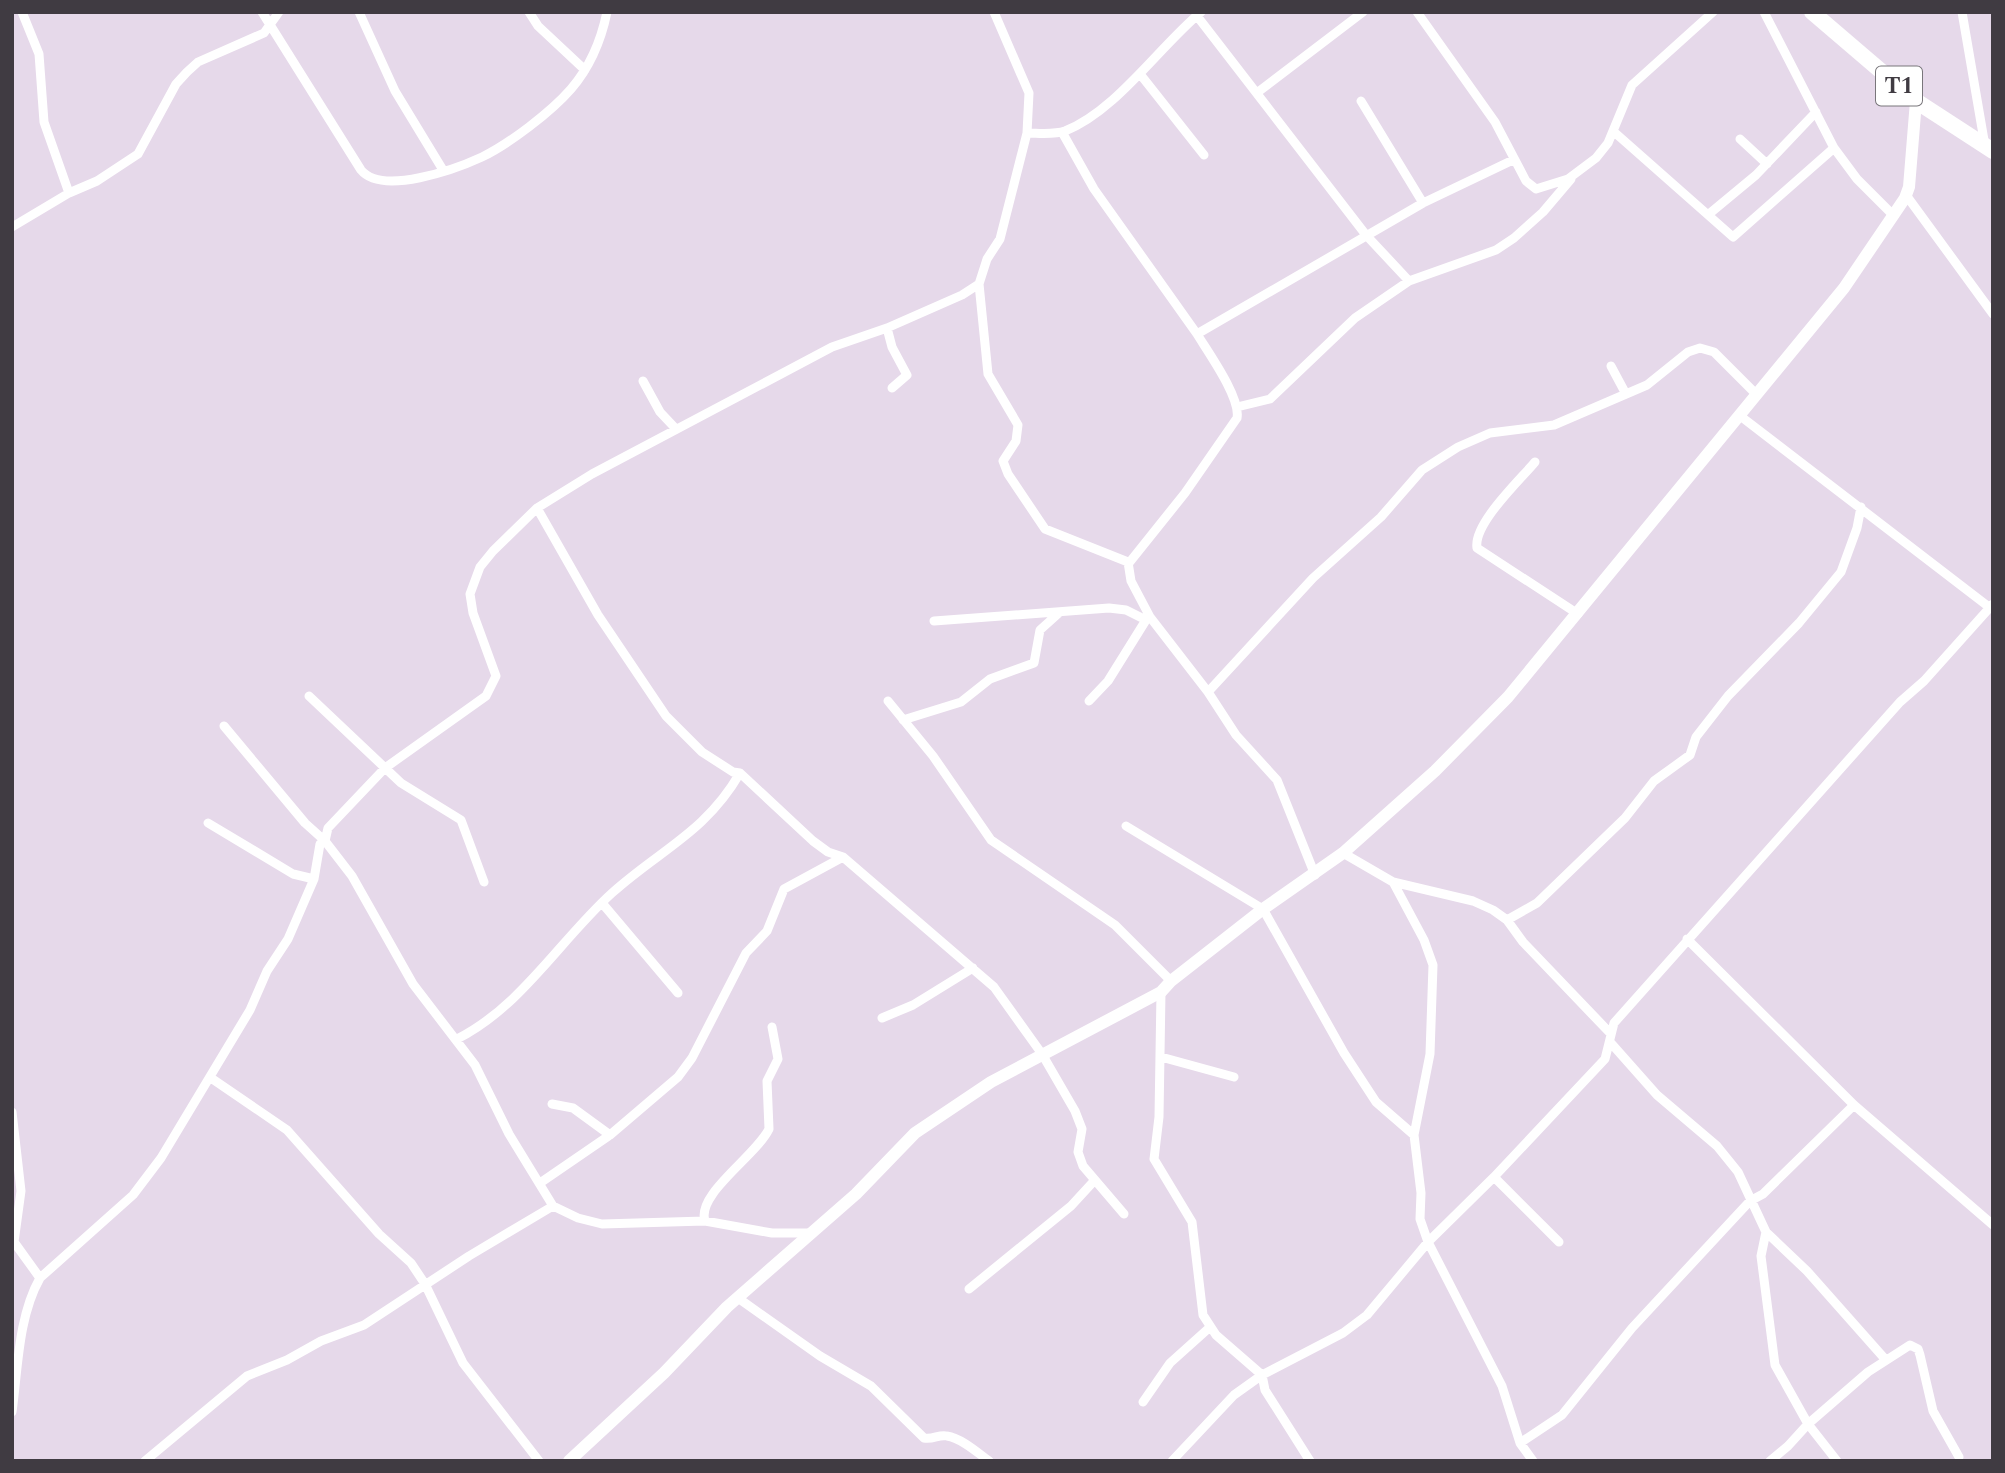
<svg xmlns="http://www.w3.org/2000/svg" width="2005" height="1473" viewBox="0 0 2005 1473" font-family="Spectral,serif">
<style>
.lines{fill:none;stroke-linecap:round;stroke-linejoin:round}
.street{stroke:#fff;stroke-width:9}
.secondary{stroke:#fff;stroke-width:12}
.highway{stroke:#fff;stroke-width:16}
.labels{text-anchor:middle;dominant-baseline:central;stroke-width:7;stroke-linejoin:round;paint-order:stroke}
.shield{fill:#fff;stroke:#79767b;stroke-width:2}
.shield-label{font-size:23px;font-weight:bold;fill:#403b42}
</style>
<rect width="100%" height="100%" fill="#e6d9ea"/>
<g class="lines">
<path class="street" d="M22,12L39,54L44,122L69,193
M262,12L361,170C382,196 456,169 482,157C509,144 551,112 571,89C590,67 601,41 607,12
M359,12L395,91L443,170
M529,12L538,26L585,70
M994,12L1029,93L1027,133C1038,133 1054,135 1065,131C1116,111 1159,47 1201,12
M1417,12L1495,122L1526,181L1536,189L1568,179L1596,158L1608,143L1632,85L1713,12
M1764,12L1834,148L1857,179L1894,216
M1962,12L1985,146
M1197,16L1366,235L1409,281
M1140,74L1204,155
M1258,92L1363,12
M1361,101L1423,203
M1613,131L1733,237L1834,148
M1062,132L1094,189L1197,334L1423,203L1513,160
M1740,139L1767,164
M1906,195L1993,314
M1709,214L1756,175L1816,112
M12,227L69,193L97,181L138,154L176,84L187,72L198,62L264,33L279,12
M979,284L988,374L1018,425L1016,441L1003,461L1008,474L1045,529L1128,562L1131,581L1150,617L1208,692L1236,735L1277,780L1315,875
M887,328L892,347L907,375L892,388
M1611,366L1626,394
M643,381L660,412L676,429
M1237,407L1270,399L1355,318L1409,281L1496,250L1514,238L1543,212L1571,179
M1739,415L1989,607
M1535,462C1520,480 1473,524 1477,548L1578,614
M537,508L598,615L666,716L702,752L733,772L740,773L813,841L828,852L843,857L994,987L1042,1054L1075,1111L1082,1129L1078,1152L1083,1166L1124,1214
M1129,563L1185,493L1237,418C1241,398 1208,352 1197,334
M934,621L1109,608L1126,610L1146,620L1150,617
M1208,692L1313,578L1381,517L1422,470L1458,447L1490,433L1554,425L1647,385L1688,352L1700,348L1714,352L1757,395
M309,696L401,783L461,820L484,882
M888,701L933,756L991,840L1115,925L1171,981
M1089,701L1108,681L1146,620
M903,720L961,702L990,679L1034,663L1040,630L1060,612
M224,726L305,823L325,841L352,876L413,984L475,1065L509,1134L553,1206L578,1218L602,1224L705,1221L772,1233H812
M208,823L293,874L314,879
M1126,826L1263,909L1344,1053L1376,1102L1414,1135
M1343,853L1393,882L1424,940L1433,965L1430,1054L1414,1135L1421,1193L1420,1219L1428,1242L1502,1386L1520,1443L1533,1461
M1393,882L1473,901L1493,910L1507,920L1523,942L1610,1033
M602,903L678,993
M1507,920L1537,903L1625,818L1654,781L1690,755L1696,737L1728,696L1799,623L1841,572L1857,528L1861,507
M1687,939L1854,1105L1993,1225
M1161,992L1159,1117L1154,1159L1192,1222L1203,1315L1216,1335L1262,1375L1265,1390L1310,1461
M882,1018L913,1005L973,968
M457,1039C521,1007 560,940 612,893C661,849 705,833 740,773
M1610,1042L1657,1095L1717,1146L1738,1172L1766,1232L1761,1256L1775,1365L1808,1424L1788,1446L1770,1461
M1161,1057L1234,1077
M211,1078L287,1130L379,1234L411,1263L425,1284L463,1363L539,1461
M552,1104L573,1108L610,1135
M12,1112L21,1191L14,1242L40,1278
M1494,1177L1559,1242
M540,1183L610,1135L678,1077L692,1058L746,953L767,931L784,889L843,857
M705,1221C696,1194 756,1156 769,1129L767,1081L778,1059L772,1027
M1766,1232L1807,1271L1885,1359
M969,1289L1071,1206L1094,1181
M738,1298L820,1356L871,1386L924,1438C933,1440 939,1434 947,1436C961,1438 978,1453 989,1461
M1143,1402L1170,1363L1209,1328
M12,1412C18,1369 18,1317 40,1278L133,1195L161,1158L250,1010L267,971L288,939L314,879L320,844L325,841L328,828L385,768L486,696L496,676L473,613L470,594L480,567L493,551L537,508L592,474L832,347L887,328L962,295L979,284L987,259L1000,239L1027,133
M1520,1443L1562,1415L1632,1328L1750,1201L1763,1194L1854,1105
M145,1461L247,1376L287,1360L321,1341L364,1325L469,1256L553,1206
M1172,1461L1234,1395L1262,1375L1343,1333L1367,1315L1428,1242L1494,1177L1605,1059L1614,1023L1900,702L1924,681L1993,604
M1837,1461L1808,1424L1868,1372L1910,1345L1918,1349L1920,1355L1933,1411L1959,1457"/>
<path class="secondary" d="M569,1461L664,1373L727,1307L856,1194L915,1133L991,1082L1161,992L1171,981L1263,909L1343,853L1435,771L1508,697L1844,288L1905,198L1909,187L1916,101"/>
<path class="highway" d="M1812,12L1916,101L1993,151"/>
</g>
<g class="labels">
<rect class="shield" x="1876" y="66.5" width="46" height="39" rx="5"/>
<g class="shield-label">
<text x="1899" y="86">T1</text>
</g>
</g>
<rect width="2005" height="1473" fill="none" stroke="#403b42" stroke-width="28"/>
</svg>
